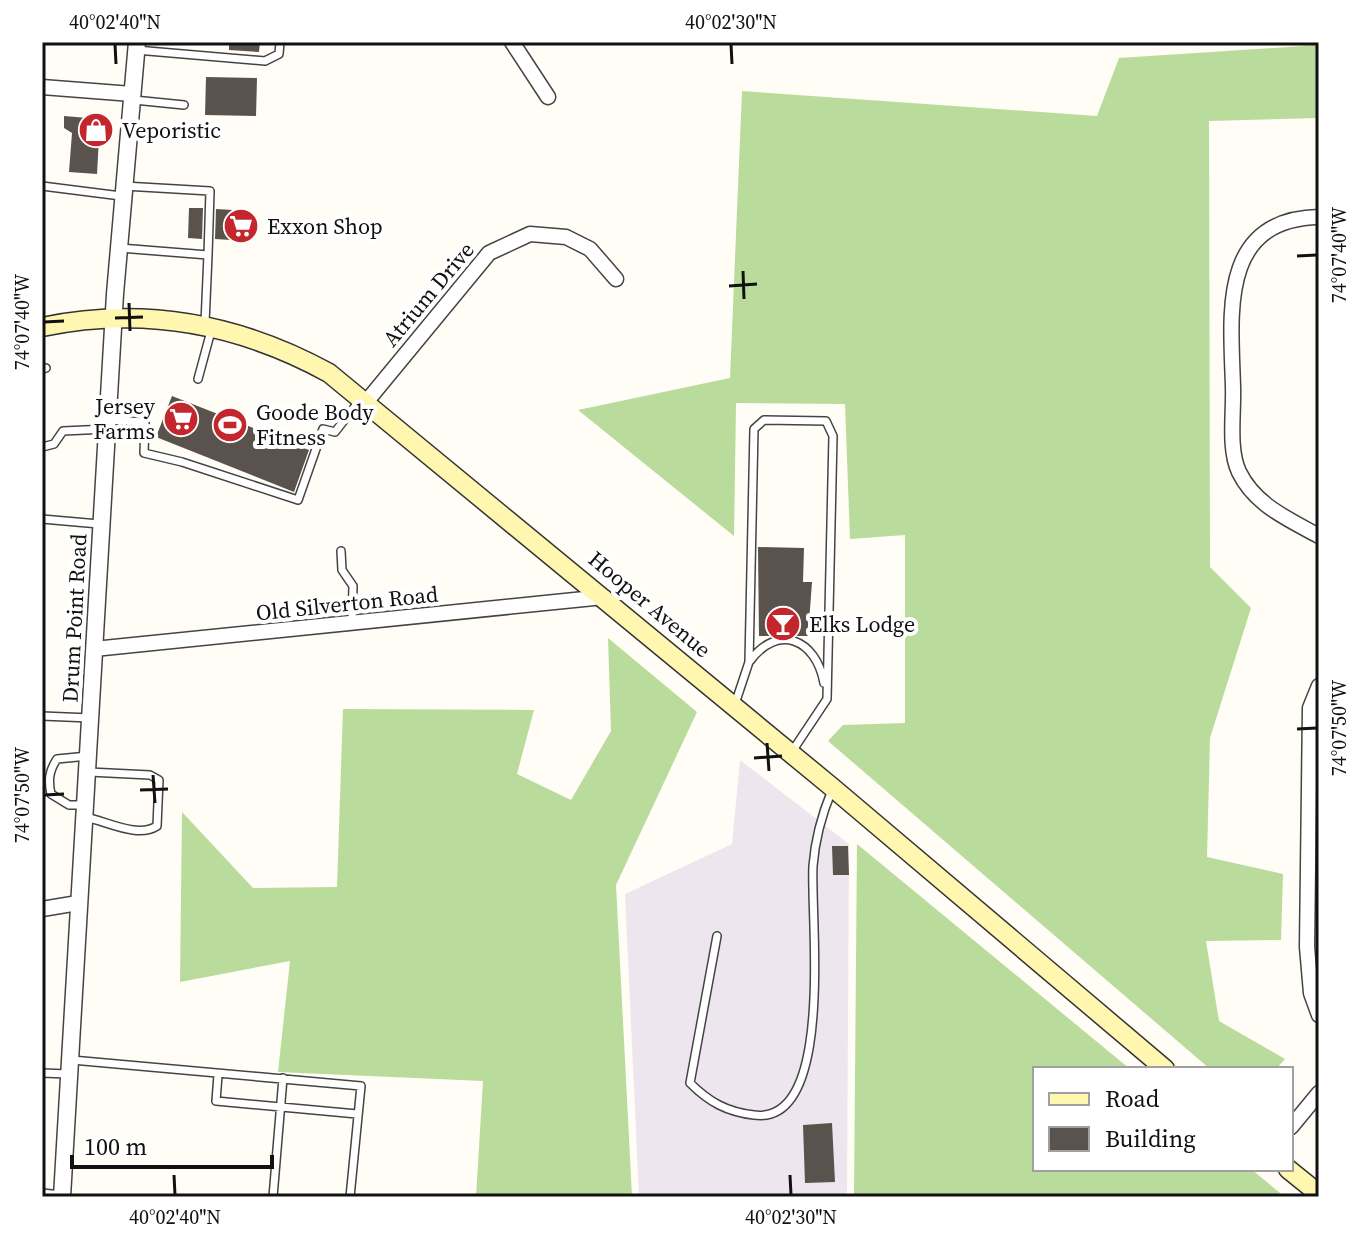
<svg xmlns="http://www.w3.org/2000/svg" width="1361" height="1239" viewBox="0 0 1361 1239" font-family="'Source Serif 4',serif">
<style>
.industrial{fill:#eee6ef}
.forest{fill:#b9dc9c}
.building{fill:#5a524d}
.lines{fill:none;stroke-linecap:round;stroke-linejoin:round}
.service-casing{stroke:#444;stroke-width:10}
.minor-casing{stroke:#444;stroke-width:17}
.tertiary-casing{stroke:#444;stroke-width:19}
.secondary-casing{stroke:#333;stroke-width:21}
.service{stroke:#fff;stroke-width:7}
.minor{stroke:#fff;stroke-width:14}
.tertiary{stroke:#fff;stroke-width:16}
.secondary{stroke:#fff6b0;stroke-width:18}
.ticks{fill:none;stroke:#111;stroke-width:3}
.labels{text-anchor:middle;dominant-baseline:central;stroke-width:8;stroke-linejoin:round;paint-order:stroke}
.poi-label{font-size:22px;fill:#111;stroke:#fff;text-anchor:start}
.street-label{font-size:22px;fill:#111;stroke:#fff}
.neatline{fill:none;stroke:#111;stroke-width:3}
.ticks-label{font-size:20px;text-anchor:middle;fill:#111}
</style>
<rect width="100%" height="100%" fill="#fffdf5"/>
<path class="industrial" d="M740,760L849,844L847,1197H639L625,894L732,844Z"/>
<path class="forest" d="M1319,45V118L1209,121L1210,567L1251,608L1210,738L1207,857L1283,874L1281,940L1206,941L1219,1021L1285,1059L1276,1069H1210L828,741L843,725L905,723V535L850,539L845,404L736,403L734,536L578,410L730,378L742,91L1097,116L1119,58Z
M608,638L697,712L616,885L632,1197H476L483,1081L278,1072L290,961L180,982L182,812L253,888L337,887L343,709L534,710L517,774L571,800L611,731Z
M857,844L1130,1069H1035V1169H1251L1285,1197H854Z"/>
<path class="building" d="M229,42H260L259,52L229,50Z
M206,77L257,78L256,116L205,115Z
M64,116L100,119L97,174L69,172L72,133L64,128Z
M189,208H203L202,239L188,238Z
M216,209L250,211L247,241L215,239Z
M172,396L309,450L294,492L156,437Z
M758,547L804,548L803,582H812L808,636H759Z
M832,846H848L849,875H833Z
M832,1123L835,1182L805,1183L803,1125Z"/>
<g class="lines">
<defs>
<path id="service" d="M136,50L265,61L279,54L280,42
M134,100L184,105
M42,186L121,196
M120,248L208,255L210,191L124,186
M205,323L208,255
M42,369L46,368
M198,379L211,331
M108,420L145,422L144,453L182,462L298,500L323,429L335,432L360,400
M42,447L54,444L63,431L107,429
M42,519L99,524
M341,551L342,570L353,586L352,623
M750,661C778,623 816,639 824,683
M735,704L749,662L754,429L764,420L826,421L833,436L827,699L791,753
M42,716L90,718
M84,805H69L51,794C48,780 49,771 57,759L88,756
M84,817C105,820 137,839 157,826L159,780L150,775L89,772
M717,936L690,1083C709,1102 727,1112 754,1115C836,1126 810,916 813,866C815,840 822,814 832,790
M72,1060L361,1086L350,1197
M42,1073L68,1074
M218,1075L216,1101L357,1114
M42,1193L62,1195
M273,1197L283,1078"/>
<path id="minor" d="M512,42L548,97
M42,87L132,94
M1319,217C1218,219 1231,315 1233,387C1234,412 1228,449 1239,472C1255,505 1288,519 1319,536
M367,401L489,253L530,234L566,237L590,249L616,279
M94,649L604,597
M1319,686L1310,708L1307,947L1311,993L1319,1015
M42,909L78,903
M1291,1127L1319,1093"/>
<path id="tertiary" d="M62,1197L115,294L137,42"/>
<path id="secondary" d="M42,327C144,306 238,323 329,373L833,788L1165,1069
M1288,1169L1319,1194"/>
</defs>
<use href="#service" class="service-casing"/>
<use href="#minor" class="minor-casing"/>
<use href="#tertiary" class="tertiary-casing"/>
<use href="#secondary" class="secondary-casing"/>
<use href="#service" class="service"/>
<use href="#minor" class="minor"/>
<use href="#tertiary" class="tertiary"/>
<use href="#secondary" class="secondary"/>
</g>
<path class="ticks" d="M115,44L116,64M731,44L732,64M1297,256L1317,255M743,271L744,299M729,286L757,284M129,303L130,331M115,318L143,317M44,322L64,321M1297,729L1317,728M767,743L769,771M754,758L782,756M153,775L155,803M140,790L168,789M44,795L64,794M174,1175L175,1195M790,1175L791,1195"/>
<defs>
<symbol id="shop-disc" viewBox="-11 -11 22 22"><circle r="9.5" fill="#c4262e" stroke="#fff"/><path d="M-5-2.5h2.3a2.7 3.5 0 0 1 5.4 0H5L5.5 6h-11ZM-1.5-2.5h3a1.5 2.3 0 0 0-3 0Z" fill="#fff"/></symbol>
<symbol id="supermarket-disc" viewBox="-11 -11 22 22"><circle r="9.5" fill="#c4262e" stroke="#fff"/><path d="M-6-5.5h2.5l.6 2H6L4.5 2H-2.5L-4.4-4H-6ZM-1.5 3.2a1.3 1.3 0 1 0 .1 0ZM3 3.2a1.3 1.3 0 1 0 .1 0Z" fill="#fff"/></symbol>
<symbol id="stadium-disc" viewBox="-11 -11 22 22"><circle r="9.5" fill="#c4262e" stroke="#fff"/><path d="M0-5a6.5 5 0 1 0 0 10a6.5 5 0 1 0 0-10ZM-3.5-1.8h7v3.6h-7Z" fill="#fff"/></symbol>
<symbol id="bar-disc" viewBox="-11 -11 22 22"><circle r="9.5" fill="#c4262e" stroke="#fff"/><path d="M-6-5H6L.8 .8V4.5H3.5V6h-7V4.5H-.8V.8Z" fill="#fff"/></symbol>
</defs>
<g fill-rule="evenodd">
<use href="#shop-disc" x="76" y="110" width="40" height="40"/>
<use href="#supermarket-disc" x="221" y="206" width="40" height="40"/>
<use href="#supermarket-disc" x="161" y="399" width="40" height="40"/>
<use href="#stadium-disc" x="210" y="405" width="40" height="40"/>
<use href="#bar-disc" x="763" y="604" width="40" height="40"/>
</g>
<g class="labels">
<g class="poi-label">
<text x="122" y="130">Veporistic</text>
<text x="267" y="226">Exxon Shop</text>
<text x="155" y="406" text-anchor="end">Jersey<tspan x="155" dy="25">Farms</tspan></text>
<text x="256" y="412">Goode Body<tspan x="256" dy="25">Fitness</tspan></text>
<text x="809" y="624">Elks Lodge</text>
</g>
<g class="street-label">
<text transform="translate(428 294) rotate(-50)">Atrium Drive</text>
<text transform="translate(347 603) rotate(-6)">Old Silverton Road</text>
<text transform="translate(650 604) rotate(40)">Hooper Avenue</text>
<text transform="translate(74 618) rotate(-87)">Drum Point Road</text>
</g>
</g>
<rect width="1361" height="1239" fill="none" stroke="#ffffff" stroke-width="88"/>
<rect x="1033" y="1067" width="260" height="104" fill="#ffffff" stroke="#a0a0a0" stroke-width="2"/>
<rect x="1049" y="1093" width="40" height="12" fill="#fff6b0" stroke="#a0a0a0" stroke-width="2"/>
<text x="1105" y="1107" font-size="24" fill="#111111">Road</text>
<rect x="1049" y="1127" width="40" height="24" fill="#5a524d" stroke="#a0a0a0" stroke-width="2"/>
<text x="1105" y="1147" font-size="24" fill="#111111">Building</text>
<path d="M72 1155v12h200v-12" fill="none" stroke="#111111" stroke-width="4"/>
<text x="84" y="1155" font-size="24" fill="#111111" stroke="#ffffff" stroke-width="6" paint-order="stroke">100 m</text>
<rect x="44" y="44" width="1273" height="1151" class="neatline"/>
<g class="ticks-label">
<text x="115" y="29">40°02'40"N</text>
<text x="731" y="29">40°02'30"N</text>
<text transform="translate(1339 255) rotate(-90)" y="7">74°07'40"W</text>
<text transform="translate(22 322) rotate(-90)" y="7">74°07'40"W</text>
<text transform="translate(1339 728) rotate(-90)" y="7">74°07'50"W</text>
<text transform="translate(22 795) rotate(-90)" y="7">74°07'50"W</text>
<text x="175" y="1224">40°02'40"N</text>
<text x="791" y="1224">40°02'30"N</text>
</g>
</svg>
